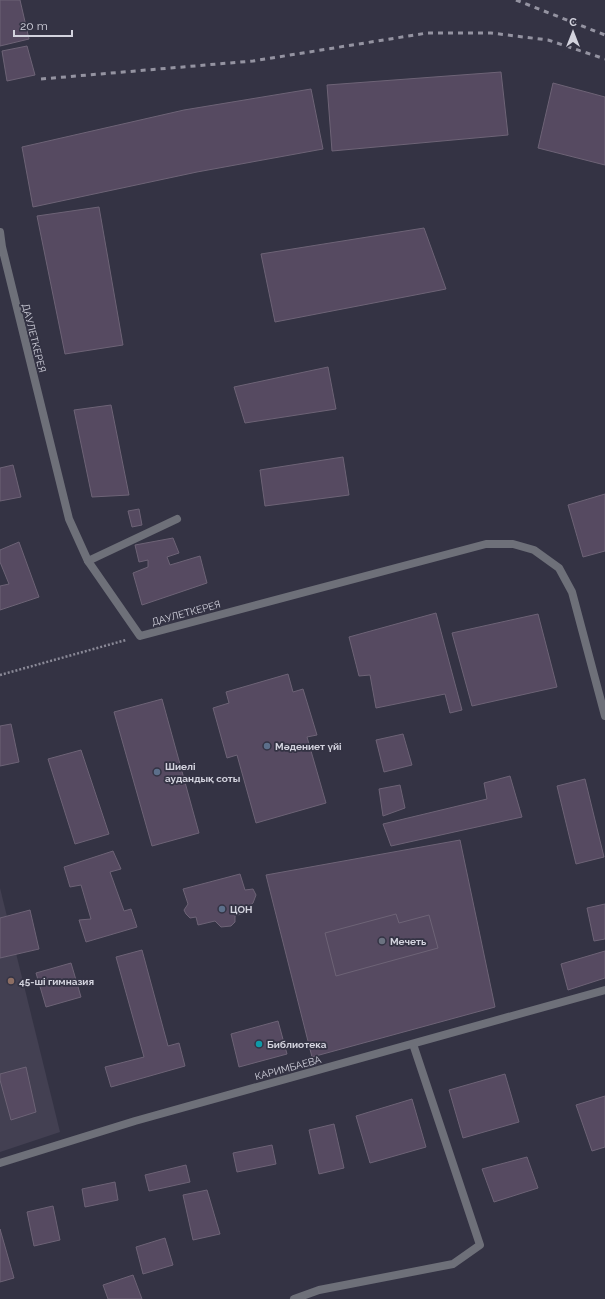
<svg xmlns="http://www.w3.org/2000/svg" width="605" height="1299" viewBox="0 0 605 1299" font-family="Raleway,sans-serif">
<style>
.education{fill:#434052}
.building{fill:#564a61;stroke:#6d6376}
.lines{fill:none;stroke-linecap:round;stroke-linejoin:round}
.path{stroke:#8a8997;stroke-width:2.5;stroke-dasharray:2 2;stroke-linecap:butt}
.lane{stroke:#6e7079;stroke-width:8}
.street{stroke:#6e7079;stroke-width:8}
.rail{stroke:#9493a1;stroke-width:3;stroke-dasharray:5 5;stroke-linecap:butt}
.service-dot{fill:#5c6f8a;stroke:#343344;stroke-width:1.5}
.worship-dot{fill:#6b7280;stroke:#343344;stroke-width:1.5}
.education-dot{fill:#8d6e63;stroke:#343344;stroke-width:1.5}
.culture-dot{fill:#0f9aa8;stroke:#343344;stroke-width:1.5}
.labels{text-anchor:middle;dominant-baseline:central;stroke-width:3.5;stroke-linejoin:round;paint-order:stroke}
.street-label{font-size:10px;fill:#d3d3de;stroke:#343344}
.poi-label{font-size:10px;font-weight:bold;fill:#d3d3de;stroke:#343344;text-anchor:start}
</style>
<rect width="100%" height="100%" fill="#343344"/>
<path class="education" d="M0,888L60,1132L0,1152Z"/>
<path class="building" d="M0,0H20L29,39L0,46Z
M27,46L35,75L7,81L2,51Z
M501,72L508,135L332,151L327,85Z
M553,83L605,97V165L538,148Z
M311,89L323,149L197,172L33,207L22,147L184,110Z
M99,207L123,345L65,354L37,216Z
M424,228L446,289L275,322L261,254Z
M328,367L336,409L245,423L234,387Z
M111,405L129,495L92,497L74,410Z
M343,457L349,495L265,506L260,470Z
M13,465L21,497L0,501V468Z
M605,494V551L583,557L568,505Z
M139,509L142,525L132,527L128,511Z
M173,538L179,553L167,557L170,565L200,556L207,583L142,605L133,573L148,567V560L139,562L135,545Z
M19,542L39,597L0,610V586L9,584L0,562V550Z
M436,613L462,710L450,713L445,694L376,708L370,675L359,676L349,637Z
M538,614L557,687L472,706L452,633Z
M288,674L293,692L303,689L317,735L307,737L326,803L256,823L237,755L227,758L213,708L229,703L226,692Z
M162,699L199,833L152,846L114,712Z
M11,724L19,762L0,766V726Z
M403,734L412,765L384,772L376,740Z
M81,750L109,834L75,844L48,759Z
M510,776L522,817L391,846L383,824L487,799L484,783Z
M585,779L604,857L576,864L557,786Z
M400,785L405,808L383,816L379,789Z
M460,840L495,1007L312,1057L266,875Z
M113,851L121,869L110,872L124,911L131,909L137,927L86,942L79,920L91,919L81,885L70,887L64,867Z
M240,874L245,890L253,889L256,895L253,903L249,906L250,911L235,916V922L231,926L221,927L215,921L198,925L196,917L190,918L186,914L184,910L188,904L183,889Z
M605,904V939L594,941L587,908Z
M30,910L39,949L0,958V918Z
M396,914L399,923L429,915L438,948L336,976L325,933Z
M142,950L168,1046L179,1043L185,1066L111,1087L105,1067L144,1057L116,957Z
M605,951V978L568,990L561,964Z
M71,963L81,997L46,1007L36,973Z
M278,1021L287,1054L239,1067L231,1034Z
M26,1067L36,1112L11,1120L0,1080V1074Z
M505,1074L519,1122L463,1138L449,1090Z
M605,1096V1147L592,1151L576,1105Z
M412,1099L426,1147L370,1163L356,1116Z
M334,1124L344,1168L319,1174L309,1130Z
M272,1145L276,1164L237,1172L233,1153Z
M527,1157L538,1188L494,1202L482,1169Z
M186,1165L190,1182L149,1191L145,1175Z
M115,1182L118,1200L85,1207L82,1189Z
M207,1190L220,1234L193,1240L183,1195Z
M53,1206L60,1240L34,1246L27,1212Z
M0,1229L14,1278L0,1282Z
M165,1238L173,1265L143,1274L136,1247Z
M133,1275L142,1299H108L103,1285Z"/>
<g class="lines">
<path class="path" d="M0,675L126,640"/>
<path class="lane" d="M88,561L177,519
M294,1299L319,1290L453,1264L480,1245L413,1044"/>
<path class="street" d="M0,232L2,247L69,519L88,561L140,636L486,544H513L534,550L559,568L572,592L605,716
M0,1163L135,1121L605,990"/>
<path class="rail" d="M516,0L605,35
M41,79L253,61L427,33H491L548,40L605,59"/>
</g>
<g class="service-dot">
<circle cx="267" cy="746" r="4"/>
<circle cx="157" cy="772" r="4"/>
<circle cx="222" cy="909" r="4"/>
</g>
<circle class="worship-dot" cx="382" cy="941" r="4"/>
<circle class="education-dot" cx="11" cy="981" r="4"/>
<circle class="culture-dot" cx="259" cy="1044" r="4"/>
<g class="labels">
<g class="street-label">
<text transform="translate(34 338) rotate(76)">ДАУЛЕТКЕРЕЯ</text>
<text transform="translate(186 613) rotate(-15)">ДАУЛЕТКЕРЕЯ</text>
<text transform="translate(288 1068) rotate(-15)">КАРИМБАЕВА</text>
</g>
<g class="poi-label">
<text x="275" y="746">Мәдениет үйі</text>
<text x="165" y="766">Шиелі<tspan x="165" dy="12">аудандық соты</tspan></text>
<text x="230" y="909">ЦОН</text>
<text x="390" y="941">Мечеть</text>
<text x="19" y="981">45-ші гимназия</text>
<text x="267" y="1044">Библиотека</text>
</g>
</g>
<g transform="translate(573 32)" stroke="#343344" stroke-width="3" paint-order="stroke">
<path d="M0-3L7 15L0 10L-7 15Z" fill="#d3d3de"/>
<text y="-6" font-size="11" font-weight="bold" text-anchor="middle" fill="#d3d3de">С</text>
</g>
<path d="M14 30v6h58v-6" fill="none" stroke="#d3d3de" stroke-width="2"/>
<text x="20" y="30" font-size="12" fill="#d3d3de" stroke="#343344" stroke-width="3" paint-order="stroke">20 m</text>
</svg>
